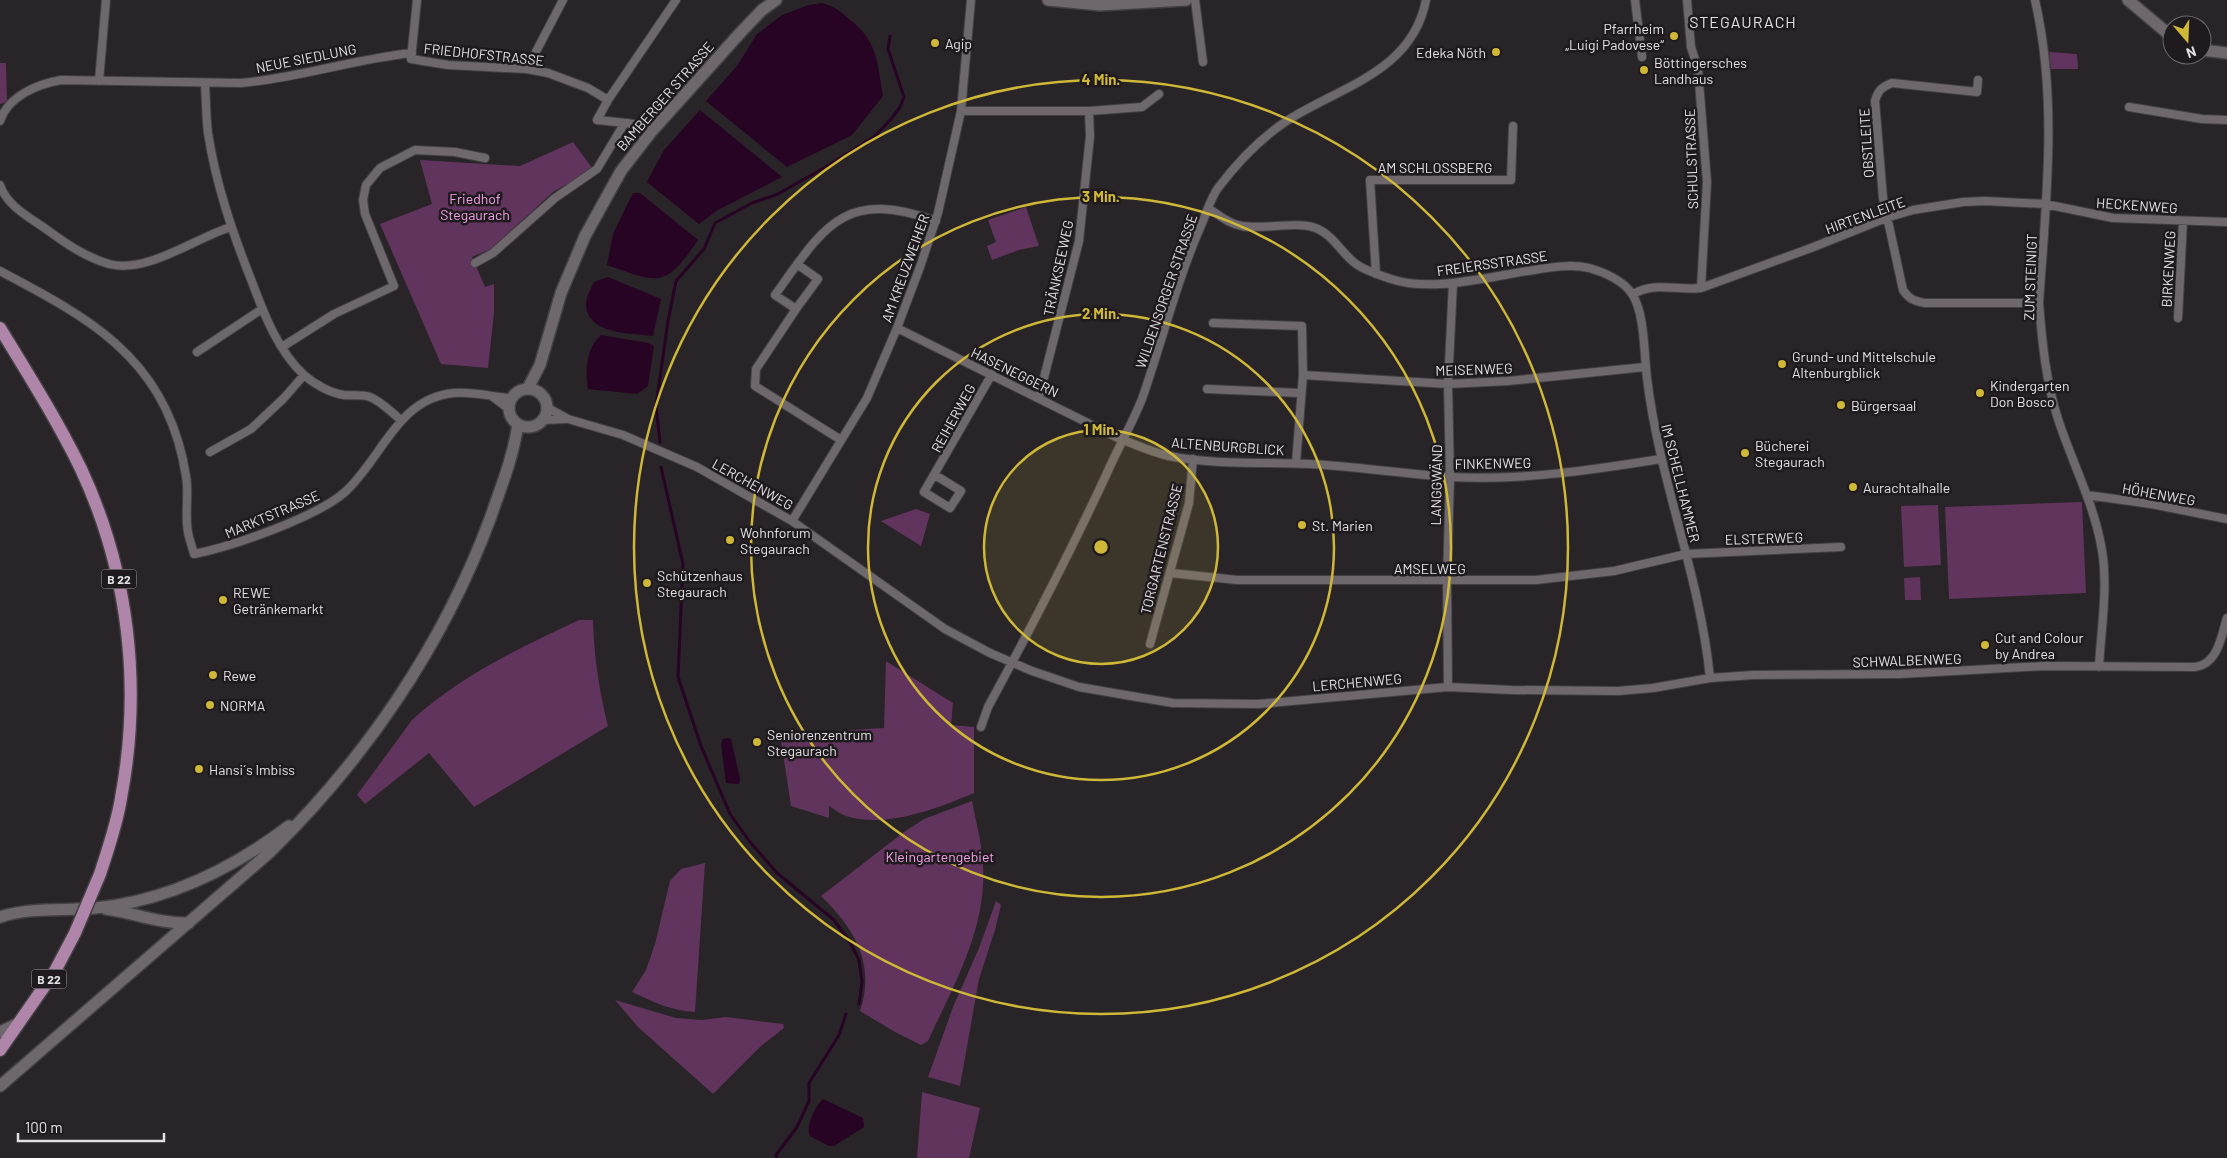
<svg xmlns="http://www.w3.org/2000/svg" width="2227" height="1158" viewBox="0 0 2227 1158" font-family="Barlow,sans-serif">
<style>
.green{fill:#60345c}
.water{fill:#270324}
.lines{fill:none;stroke-linecap:round;stroke-linejoin:round}
.stream{stroke:#270324;stroke-width:3}
.street-casing{stroke:#434043;stroke-width:10}
.secondary-casing{stroke:#434043;stroke-width:14}
.primary-casing{stroke:#434043;stroke-width:15}
.street{stroke:#6e686d;stroke-width:8}
.secondary{stroke:#6e686d;stroke-width:11}
.primary{stroke:#b085aa;stroke-width:12}
.primary-bridge-casing{stroke:#434043;stroke-width:15;stroke-linecap:butt}
.primary-bridge{stroke:#b085aa;stroke-width:12}
.ring{fill:none;stroke:#cfb837;stroke-width:2.5}
.poi-dot{fill:#cfb837;stroke:#1f1a1e;stroke-width:2}
.labels{text-anchor:middle;dominant-baseline:central;stroke-width:5;stroke-linejoin:round;paint-order:stroke}
.shield{fill:#1f1a1e;stroke:#a8a5a8;stroke-width:1}
.shield-label{font-size:12px;font-weight:bold;fill:#e3e0e3}
.poi-label{font-size:14px;fill:#e3e0e3;stroke:#1f1a1e;text-anchor:start}
.street-label{font-size:14px;fill:#e3e0e3;stroke:#1f1a1e}
.park-label{font-size:14px;fill:#f1a1e7;stroke:#1f1a1e}
.quarter-label{font-size:16px;letter-spacing:1px;fill:#e3e0e3;stroke:#1f1a1e}
.centre{fill:#cfb837;stroke:#1f1a1e;stroke-width:2.5}
.ring-label{font-size:15px;text-anchor:middle;font-weight:bold;fill:#cfb837;stroke:#1f1a1e;stroke-width:5;stroke-linejoin:round;paint-order:stroke}
</style>
<rect width="100%" height="100%" fill="#282427"/>
<path class="green" d="M2049,52L2077,54L2078,69H2051Z
M0,63H6L7,102L0,104Z
M573,142L593,169L553,192L491,249L472,257L485,287L494,284V313L488,368L441,364L380,224L432,204L420,160L520,166Z
M1026,207L1039,246L1019,250L992,260L987,246L996,242L988,220Z
M2082,502L2086,593L1949,599L1945,507Z
M1938,505L1941,565L1904,567L1901,506Z
M916,509L930,514L921,546L881,521Z
M1920,577L1921,600H1905L1904,578Z
M579,620H593C594,657 599,690 608,726L474,807L429,753L365,804L357,795L412,720C461,675 520,648 579,620Z
M886,661L953,703L951,725L974,727V793C939,808 885,829 846,816C840,814 834,809 829,806V818L791,806L780,734L884,728Z
M972,801C976,822 982,844 983,865C987,929 953,986 928,1041L921,1045L895,1032L860,1011C876,964 854,928 821,896L904,832L924,819Z
M705,863L695,1012C671,1011 654,1002 632,992L646,970L655,944L670,881L681,869Z
M996,901L1001,905L995,930L979,979L960,1086L928,1077L953,1007L979,948Z
M615,1000L676,1018L702,1020L726,1017L783,1024L784,1028L761,1046L713,1094L638,1027Z
M922,1092L980,1108L969,1158H917Z"/>
<path class="water" d="M822,3C834,6 840,11 849,19C878,41 877,62 883,96L852,135L787,167L706,101L737,66L757,34L782,15L809,5Z
M700,110L782,177L718,210L699,224L647,182L664,150Z
M633,193H640L698,240C665,289 659,283 607,265L613,234Z
M608,277L661,299L653,336C631,333 587,335 586,304C586,298 591,288 594,282Z
M601,335L648,343L654,346L648,386L637,394L588,389C585,371 586,348 601,335Z
M728,738L731,739L740,779L739,784L726,783L721,744L723,739Z
M823,1099L863,1118L864,1127L834,1146H829L810,1136C805,1126 816,1105 823,1099Z"/>
<g class="lines">
<path class="stream" d="M660,442L656,406L668,321L676,281L704,249L715,223L752,203L778,194L829,165L874,137L892,118L900,107L904,97L888,49L890,36
M661,467L683,564L678,677L701,746L730,814L750,842L777,873L834,920L850,942L859,960L862,982L859,1004
M777,1158L776,1155L797,1127L809,1101V1083L839,1035L846,1014"/>
<defs>
<path id="street" d="M417,0L411,59L448,65L527,69L548,73L588,88L608,100
M1195,0L1203,62
M1635,0L1642,57
M1687,0L1691,47L1698,69L1707,182L1701,288
M2035,0C2058,100 2046,202 2039,303C2042,342 2046,382 2058,419C2072,462 2093,502 2101,545C2109,584 2101,628 2099,667
M527,69L563,0
M1978,80L1977,92L1892,83C1882,87 1878,90 1875,101L1883,198L1903,290C1909,299 1914,301 1925,303H2039
M99,81L106,0
M205,83C206,100 206,117 208,133C216,185 233,234 252,282C264,314 278,351 304,375C314,384 330,393 344,395C353,396 362,394 370,397C381,401 392,413 401,420
M2129,107L2202,119L2227,120
M961,111H1089L1142,107L1159,94
M0,121C8,96 38,84 61,80L241,83C299,78 354,59 412,53
M652,131C640,122 613,122 597,120L608,100L676,0
M0,185C7,206 29,217 46,229C65,243 85,257 109,264C147,274 195,238 231,227
M1208,208C1219,215 1229,224 1242,226C1264,230 1301,220 1318,229C1334,236 1342,254 1356,264C1366,271 1379,275 1391,279C1432,293 1491,276 1534,270C1552,267 1572,264 1589,268C1604,272 1624,281 1632,294C1645,313 1644,355 1647,378C1659,480 1700,575 1710,678
M475,263L493,253L555,198L597,169L624,124
M0,271C87,317 160,355 183,460C184,468 187,477 187,486C188,501 185,517 188,532C189,539 192,546 194,554C231,547 317,517 345,492C382,459 397,398 454,393C473,391 492,397 511,398
M1376,274L1370,180H1511L1513,126
M1633,294C1656,281 1676,291 1701,288L1811,248L1886,218L1913,210L1963,202L1985,201L2045,204L2113,218L2227,222
M796,309L818,279L797,264
M2178,318L2183,221
M1213,323L1302,326L1303,375L1296,463
M897,328L1116,437C1134,444 1151,452 1169,456C1219,466 1274,461 1325,465C1366,468 1408,474 1449,477C1519,481 1592,470 1661,459
M282,347L334,314L394,286L365,214L363,200L366,185L380,168L415,150L455,152L485,158
M197,352L262,309
M1303,375L1448,384L1508,381L1645,367
M1207,389L1301,393
M493,397L509,409
M1039,397L1079,241L1090,136L1089,111
M548,408L568,419L623,435L697,467L792,521L945,629L990,653L1032,671L1079,687L1137,697L1173,703L1258,704L1448,687L1512,690L1618,691L1653,688L1710,678L1753,675L1900,674L2045,666L2195,667C2218,664 2221,637 2227,618
M543,420L566,419
M841,440L755,386L756,369L796,309L775,295C824,227 843,188 936,221
M210,452L251,429L284,398L304,375
M935,475L961,491L950,508L924,492L992,374
M2087,495L2151,504L2227,519
M792,521L867,398L897,328L920,267L938,213L961,111L971,0
M1171,573L1237,580H1536L1614,571L1686,554L1841,547
M1150,644L1189,503L1193,459
M1448,687L1447,581L1450,477L1448,384L1453,283
M981,727L988,707C1030,630 1070,553 1107,473C1118,448 1132,424 1142,399C1162,342 1176,283 1200,228C1206,215 1210,199 1218,188C1236,164 1260,139 1285,122C1338,87 1412,73 1426,0"/>
<path id="secondary" d="M1048,0L1100,5L1186,0
M2128,0L2172,37
M2202,50L2227,53
M528,388L540,365L561,293L585,236L621,171L652,131L741,32L762,10L776,0
M509 408a19 19 0 1 1 38 0a19 19 0 1 1-38 0Z
M106,909C134,913 161,924 189,923
M0,917C30,907 64,911 95,908C167,901 232,869 289,826
M0,1032L19,1023
M0,1086L270,852C366,758 443,645 490,519C501,487 513,458 518,424"/>
<path id="primary" d="M0,328C28,374 57,420 81,469C129,572 142,687 121,798C117,824 108,849 100,874
M0,1050L55,971L75,933"/>
</defs>
<use href="#street" class="street-casing"/>
<use href="#secondary" class="secondary-casing"/>
<use href="#primary" class="primary-casing"/>
<use href="#street" class="street"/>
<use href="#secondary" class="secondary"/>
<use href="#primary" class="primary"/>
<defs>
<path id="primary-bridge" d="M75,933L100,874"/>
</defs>
<use href="#primary-bridge" class="primary-bridge-casing"/>
<use href="#primary-bridge" class="primary-bridge"/>
</g>
<circle cx="1101" cy="547" r="117" fill="#cfb837" fill-opacity=".12"/>
<g class="ring">
<circle cx="1101" cy="547" r="117"/>
<circle cx="1101" cy="547" r="233"/>
<circle cx="1101" cy="547" r="350"/>
<circle cx="1101" cy="547" r="467"/>
</g>
<g class="poi-dot">
<circle cx="1674" cy="36" r="5"/>
<circle cx="935" cy="43" r="5"/>
<circle cx="1496" cy="52" r="5"/>
<circle cx="1644" cy="70" r="5"/>
<circle cx="1782" cy="364" r="5"/>
<circle cx="1980" cy="393" r="5"/>
<circle cx="1841" cy="405" r="5"/>
<circle cx="1745" cy="453" r="5"/>
<circle cx="1853" cy="487" r="5"/>
<circle cx="1302" cy="525" r="5"/>
<circle cx="730" cy="540" r="5"/>
<circle cx="647" cy="583" r="5"/>
<circle cx="223" cy="600" r="5"/>
<circle cx="1985" cy="645" r="5"/>
<circle cx="213" cy="675" r="5"/>
<circle cx="210" cy="705" r="5"/>
<circle cx="757" cy="742" r="5"/>
<circle cx="199" cy="769" r="5"/>
</g>
<g class="labels">
<g class="shield">
<rect x="101.5" y="569.5" width="35" height="19" rx="4"/>
<rect x="31.5" y="969.5" width="35" height="19" rx="4"/>
</g>
<g class="shield-label">
<text x="119" y="579">B 22</text>
<text x="49" y="979">B 22</text>
</g>
<g class="poi-label">
<text x="1664" y="28" text-anchor="end">Pfarrheim<tspan x="1664" dy="16">„Luigi Padovese“</tspan></text>
<text x="945" y="43">Agip</text>
<text x="1486" y="52" text-anchor="end">Edeka Nöth</text>
<text x="1654" y="62">Böttingersches<tspan x="1654" dy="16">Landhaus</tspan></text>
<text x="1792" y="356">Grund- und Mittelschule<tspan x="1792" dy="16">Altenburgblick</tspan></text>
<text x="1990" y="385">Kindergarten<tspan x="1990" dy="16">Don Bosco</tspan></text>
<text x="1851" y="405">Bürgersaal</text>
<text x="1755" y="445">Bücherei<tspan x="1755" dy="16">Stegaurach</tspan></text>
<text x="1863" y="487">Aurachtalhalle</text>
<text x="1312" y="525">St. Marien</text>
<text x="740" y="532">Wohnforum<tspan x="740" dy="16">Stegaurach</tspan></text>
<text x="657" y="575">Schützenhaus<tspan x="657" dy="16">Stegaurach</tspan></text>
<text x="233" y="592">REWE<tspan x="233" dy="16">Getränkemarkt</tspan></text>
<text x="1995" y="637">Cut and Colour<tspan x="1995" dy="16">by Andrea</tspan></text>
<text x="223" y="675">Rewe</text>
<text x="220" y="705">NORMA</text>
<text x="767" y="734">Seniorenzentrum<tspan x="767" dy="16">Stegaurach</tspan></text>
<text x="209" y="769">Hansi´s Imbiss</text>
</g>
<g class="street-label">
<text transform="translate(484 54) rotate(6)">FRIEDHOFSTRASSE</text>
<text transform="translate(306 58) rotate(-11)">NEUE SIEDLUNG</text>
<text transform="translate(665 96) rotate(-49)">BAMBERGER STRASSE</text>
<text transform="translate(1866 143) rotate(-94)">OBSTLEITE</text>
<text transform="translate(1691 159) rotate(-92)">SCHULSTRASSE</text>
<text x="1435" y="167">AM SCHLOSSBERG</text>
<text transform="translate(2137 205) rotate(4)">HECKENWEG</text>
<text transform="translate(1865 215) rotate(-20)">HIRTENLEITE</text>
<text transform="translate(1492 263) rotate(-8)">FREIERSSTRASSE</text>
<text transform="translate(905 268) rotate(-70)">AM KREUZWEIHER</text>
<text transform="translate(1058 268) rotate(-78)">TRÄNKSEEWEG</text>
<text transform="translate(2168 269) rotate(-87)">BIRKENWEG</text>
<text transform="translate(2030 277) rotate(-88)">ZUM STEINIGT</text>
<text transform="translate(1166 291) rotate(-71)">WILDENSORGER STRASSE</text>
<text transform="translate(1474 369) rotate(-2)">MEISENWEG</text>
<text transform="translate(1015 372) rotate(26)">HASENEGGERN</text>
<text transform="translate(953 418) rotate(-61)">REIHERWEG</text>
<text transform="translate(1228 446) rotate(4)">ALTENBURGBLICK</text>
<text transform="translate(1493 463) rotate(-1)">FINKENWEG</text>
<text transform="translate(1681 483) rotate(76)">IM SCHELLHAMMER</text>
<text transform="translate(753 484) rotate(29)">LERCHENWEG</text>
<text transform="translate(1436 485) rotate(-89)">LANGGWÄND</text>
<text transform="translate(2159 494) rotate(10)">HÖHENWEG</text>
<text transform="translate(272 514) rotate(-23)">MARKTSTRASSE</text>
<text transform="translate(1764 538) rotate(-2)">ELSTERWEG</text>
<text transform="translate(1161 549) rotate(-76)">TORGARTENSTRASSE</text>
<text x="1430" y="568">AMSELWEG</text>
<text transform="translate(1907 660) rotate(-2)">SCHWALBENWEG</text>
<text transform="translate(1357 682) rotate(-5)">LERCHENWEG</text>
</g>
<g class="park-label">
<text x="475" y="198">Friedhof<tspan x="475" dy="16">Stegaurach</tspan></text>
<text x="940" y="856">Kleingartengebiet</text>
</g>
<g class="quarter-label">
<text x="1743" y="21">STEGAURACH</text>
</g>
</g>
<circle cx="1101" cy="547" r="8" class="centre"/>
<g class="ring-label">
<text x="1101" y="85">4 Min.</text>
<text x="1101" y="202">3 Min.</text>
<text x="1101" y="319">2 Min.</text>
<text x="1101" y="435">1 Min.</text>
</g>
<g transform="translate(2187 40) rotate(161)"><circle r="24" fill="#1f1a1e" stroke="#6d696d"/>
<path d="M0-4L9 19L0 12L-9 19Z" fill="#cfb837"/>
<text y="-8" font-size="14" font-weight="bold" text-anchor="middle" fill="#e3e0e3">N</text>
</g>
<path d="M18 1133v8h146v-8" fill="none" stroke="#e3e0e3" stroke-width="2.5"/>
<text x="25" y="1133" font-size="15" fill="#e3e0e3" stroke="#1f1a1e" stroke-width="4" paint-order="stroke">100 m</text>
</svg>
